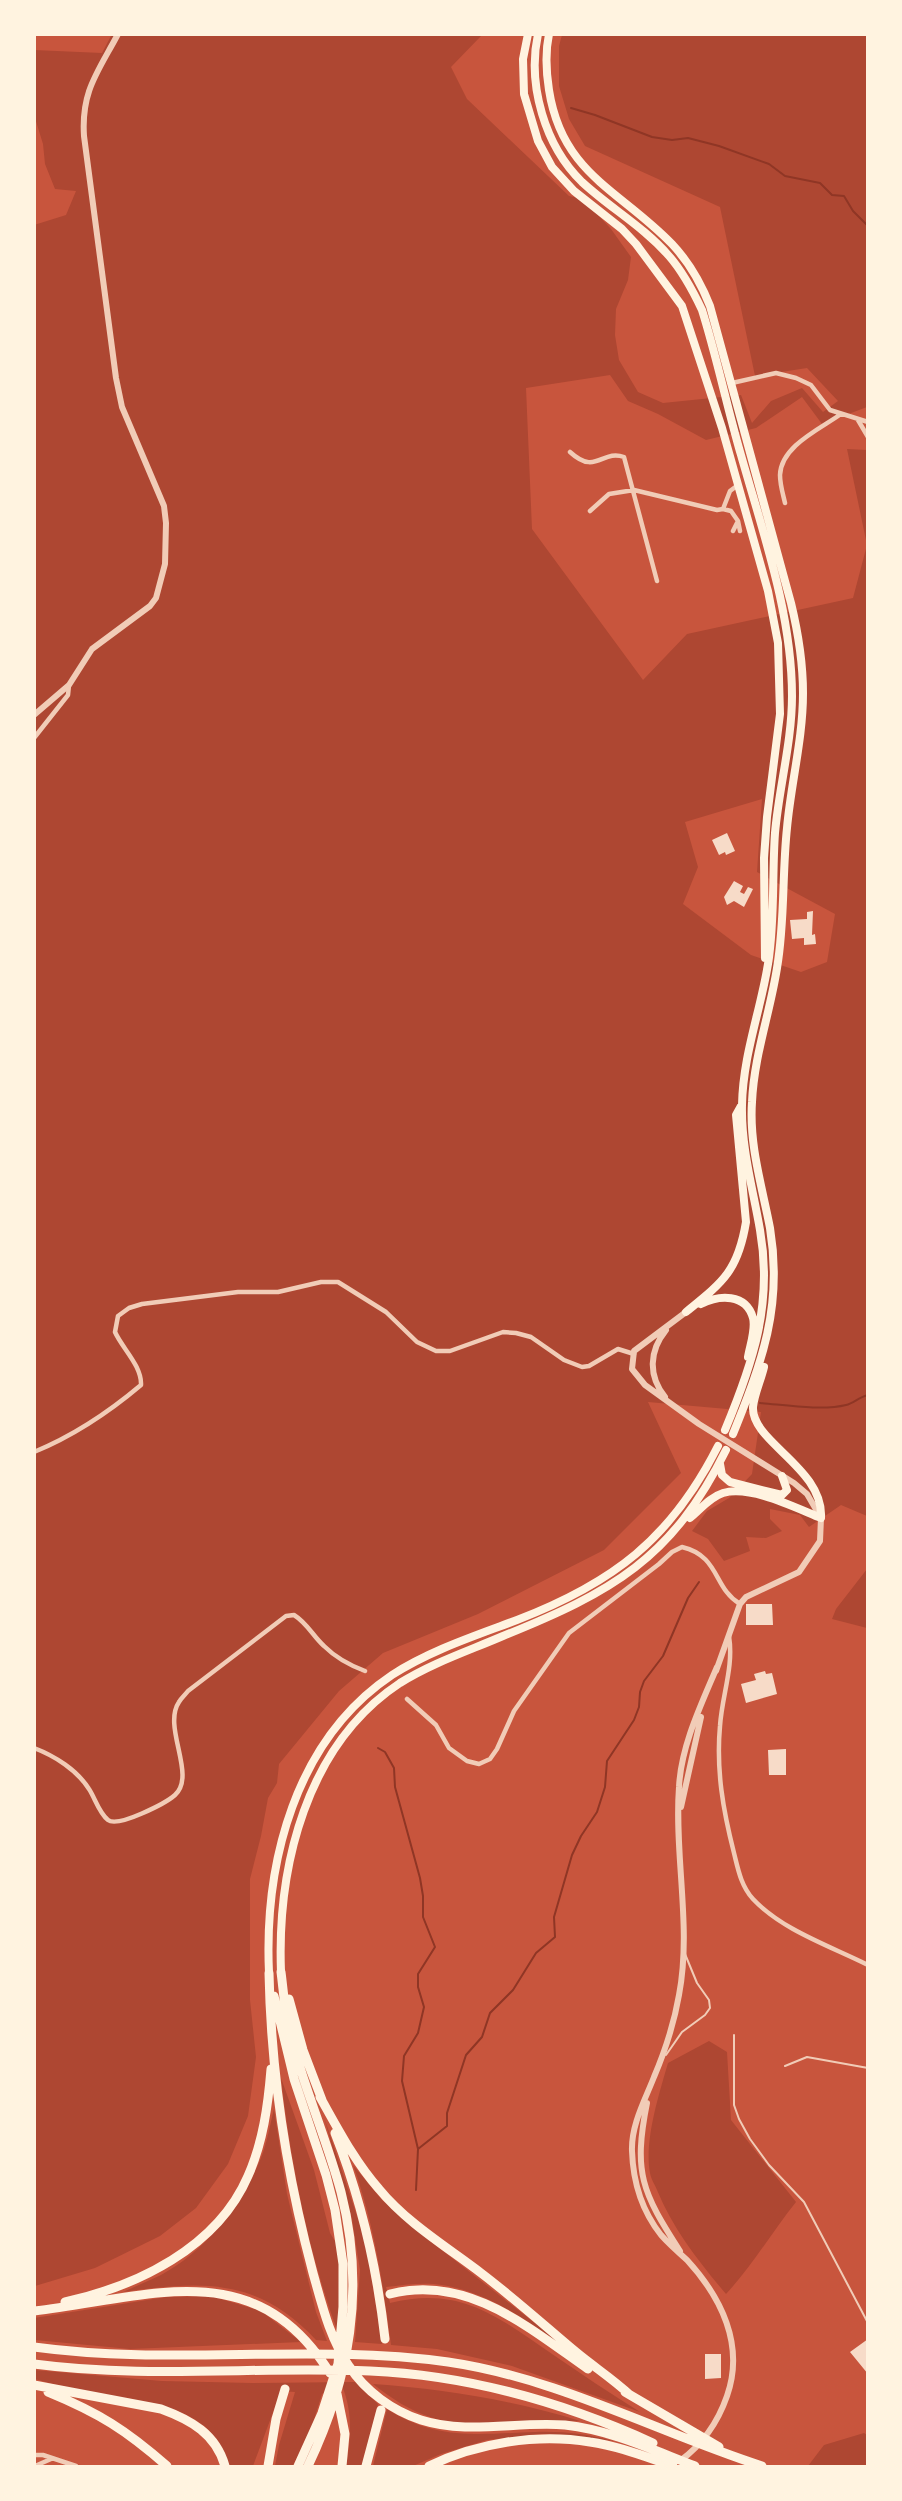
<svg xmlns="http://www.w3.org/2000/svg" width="902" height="2501" viewBox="0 0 902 2501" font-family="'IBM Plex Serif',serif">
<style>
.green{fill:#ae4732;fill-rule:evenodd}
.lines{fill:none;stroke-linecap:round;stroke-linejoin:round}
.stream{stroke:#8f3625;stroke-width:2}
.building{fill:#f7dbc8}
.service{stroke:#f1ccb7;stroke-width:2}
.minor{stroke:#f1ccb7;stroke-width:4.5}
.tertiary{stroke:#f1ccb7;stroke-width:6}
.primary{stroke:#fff3e0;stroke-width:8}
.motorway{stroke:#fff3e0;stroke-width:9}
</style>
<rect width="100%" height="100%" fill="#c8553d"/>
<path class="green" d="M112,34L482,35L451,67L467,99L569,196L583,199L611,229L631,257L628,280L616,309L615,335L619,360L638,392L663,403L741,395L752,423L771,401L802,388L823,412L838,401L807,368L755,376L720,207L585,146L569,119L559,86V46L562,35H868L867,407L822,424L802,397L756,428L706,440L658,414L628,401L610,375L526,388L532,529L643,680L687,634L853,598L867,545L847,449L867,450V1516L841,1505L809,1527L800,1515L770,1509V1519L782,1531L766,1538L746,1537L750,1551L724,1561L708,1539L692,1531L707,1511L729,1498L752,1474L761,1412L648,1402L681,1473L604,1550L478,1614L383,1653L339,1691L279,1764L277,1783L268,1798L261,1836L250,1879V2000L256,2057L248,2116L228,2164L196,2208L160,2236L95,2268L35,2286L34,225L66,215L76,191L55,189L45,164L43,144L35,118L34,50L102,53ZM762,799L757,872L835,914L827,962L801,972L751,955L683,904L698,867L685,822Z
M867,1569V1628L832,1619L836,1609Z
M709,2041L727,2052L731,2120L796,2202C772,2232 752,2266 726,2294C699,2262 673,2229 657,2190C655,2185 651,2179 650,2173C644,2141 659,2094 668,2063Z
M281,2078L314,2170L330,2233L338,2246L340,2259L338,2333C308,2251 291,2165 281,2078Z
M274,2109L287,2194L316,2312L327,2341L316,2340C258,2277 201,2281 123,2292C136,2286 149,2281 161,2275C206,2251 242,2204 261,2158C267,2143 270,2125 274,2109Z
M324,2117L366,2243L382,2344L355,2342L360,2270L352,2219Z
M353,2165L382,2200L419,2232L584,2362C542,2331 495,2293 442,2285C424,2282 404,2285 386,2287L390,2303C462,2285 499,2318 555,2356C583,2375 611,2394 640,2412L512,2366L437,2349L391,2345C383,2284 374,2223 353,2165Z
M211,2296L261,2311L301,2342L130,2349L35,2340L34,2318L166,2297Z
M34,2370L162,2381L253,2383L355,2382L378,2404L362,2466H346C351,2440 353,2411 342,2386L322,2394L312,2426L293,2466H275L279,2445L295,2392L281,2391L253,2466H229C215,2409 155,2404 107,2395C82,2391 58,2386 35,2379Z
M373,2384C444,2389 512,2400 580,2421C539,2421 469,2431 433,2418C410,2411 391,2398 373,2384Z
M387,2409C437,2441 479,2434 535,2432C562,2431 588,2434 613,2441L542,2434L487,2440L441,2454L413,2466H373Z
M864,2433L867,2435V2466H808L824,2445Z"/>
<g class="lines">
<path class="stream" d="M571,108L595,115L652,137L672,140L688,138L719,146L769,164L785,176L820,183L832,195L844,196L853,211L868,226
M760,1403C785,1405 822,1411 846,1405C854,1403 859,1397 868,1395
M378,1748L385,1752L394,1768L395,1787L420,1878L423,1896V1917L435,1947L418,1974V1987L424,2007L418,2033L404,2056L402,2081L418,2149L416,2190
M418,2149L447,2126V2113L466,2055L482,2037L490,2013L513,1990L536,1953L555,1937L554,1917L572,1855L581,1836L597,1812L605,1787L607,1761L634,1720L639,1707L640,1692L644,1681L663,1656L688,1598L699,1582"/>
</g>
<path class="building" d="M727,833L735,851L726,855L725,852L719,855L712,840Z
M734,881L743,886L740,892L744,894L748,887L753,889L744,907L734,901L727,905L724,897Z
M813,911L812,935L815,934L816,944L804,945V938L792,939L790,920L807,919V912Z
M746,1604H772L773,1625H746Z
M765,1671L766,1674L772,1673L777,1694L746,1703L741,1684L756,1680L754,1674Z
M786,1749V1775H769L768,1750Z
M868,2339V2374L850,2352Z
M705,2354H721V2378L705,2379Z"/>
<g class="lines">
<path class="service" d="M734,2035V2105L739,2119L750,2139L769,2165L804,2202L868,2323
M666,2055L682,2032L705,2015L710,2008L709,2000L697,1983L685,1954
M785,2066L807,2057L868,2068"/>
<path class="minor" d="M732,383L776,373L796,378L811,385L830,410L868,422
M858,420L868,437
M570,452C596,476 602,449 624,457L657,581
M785,503C783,494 780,485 780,475C781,446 820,429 841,414
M723,509L731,511L738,521L733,531
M590,511L609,494L634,490L717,510L723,509L730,491L738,485
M738,521L740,531
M34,738L68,695L69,685
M34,1452C73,1436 109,1412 141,1385C142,1366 122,1348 115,1332L118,1316L129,1308L142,1304L238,1292H278L321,1282H338L386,1312L417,1342L436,1351H450L503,1332L516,1333L531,1337L564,1360L582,1367L589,1366L618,1349L634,1354
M729,1636C734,1667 722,1695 720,1726C716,1770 723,1810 734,1853C738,1869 741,1886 753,1899C782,1930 830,1946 868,1965
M407,1699L436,1725L449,1748L467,1761L479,1764L490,1759L497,1749L514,1711L569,1633L659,1564L672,1552L682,1547C720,1556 713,1588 740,1604
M34,1748C55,1756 77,1770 89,1789C95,1798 99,1813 108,1820C118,1828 166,1803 175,1795C197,1775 162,1727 179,1702C181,1698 185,1695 188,1691L286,1616L294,1615C307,1623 313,1636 324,1646C336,1658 349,1665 365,1671
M34,2455H43L76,2466
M35,2466L51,2459"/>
<path class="tertiary" d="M34,715L69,685L92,649L150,606L156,598L165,564L166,523L164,506L122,407L116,378L84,136C81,91 98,72 118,34
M686,1312L634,1351L632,1369L645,1385L699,1424L794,1483L807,1494L821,1518L820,1541L799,1572L746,1597L740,1604L716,1671
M665,1397C648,1376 649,1351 666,1330
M681,1807L701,1717
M647,2103C633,2173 642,2192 680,2251
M680,2461C703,2444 718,2422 727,2396C745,2345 721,2297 687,2260C678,2252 669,2244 661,2235C642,2211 633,2181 632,2151C631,2125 645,2100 654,2077C665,2051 674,2024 679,1995C692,1927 674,1856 679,1787C681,1746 701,1705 717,1667"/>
<path class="primary" d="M528,34L523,59L524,94L538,141L552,167L574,191L622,229L636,244L682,306L722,428L768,591L778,643L780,714L767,817L764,858L765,958
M538,34C527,85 545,146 582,182C610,208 644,227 669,256C683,272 693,291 702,310C717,358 727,407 741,455C763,533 792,614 792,696C792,742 779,787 775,833C772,876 775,921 768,964C760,1013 743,1055 742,1105C741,1148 753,1189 760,1230C773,1304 753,1363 725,1430
M549,34C545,53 546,71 549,90C562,174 620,190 672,244C689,262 701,283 710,306L791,603C798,632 803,662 803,693C803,739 791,783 787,828C782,875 785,922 777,968C770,1013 754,1056 752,1102C749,1145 762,1186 770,1228C783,1307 762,1362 733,1434
M701,1304C719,1295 746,1293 753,1318C756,1329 750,1345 748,1357
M686,1312C723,1282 738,1271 746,1222L736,1115L741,1106
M720,1464L722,1475L730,1482L782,1495L787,1490L782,1476
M690,1518C700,1510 710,1497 723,1493C751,1485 796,1508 821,1518C824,1468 751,1442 753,1407C754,1395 761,1380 764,1367
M281,1972C277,1867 306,1745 400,1683C432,1663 468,1651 503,1636C612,1592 672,1559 726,1450
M269,1973C264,1863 295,1740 392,1675C431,1650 475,1636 517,1620C613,1583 671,1539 718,1446"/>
<path class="motorway" d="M281,1972C283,1987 284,2003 287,2018C299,2077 325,2133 341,2192C366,2289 350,2378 308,2466
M269,1973C271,2074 287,2176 313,2273C322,2305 330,2339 349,2366C365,2391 393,2411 421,2420C468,2435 517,2421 565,2425C611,2430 653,2450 695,2466
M274,1996L294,2079L326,2175L335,2210L343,2264V2307L338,2364L322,2413L298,2466
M289,1999L303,2050L322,2100
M320,2097C338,2129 355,2162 379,2189C407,2223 447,2247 481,2273C514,2298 545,2326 576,2352C594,2367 613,2379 630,2395
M335,2133C361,2199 377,2268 385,2339
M390,2294C467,2274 529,2328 588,2369
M65,2302C137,2286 217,2248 248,2176C263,2142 268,2106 271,2069
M34,2311C149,2298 254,2252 330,2373
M34,2347C172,2366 310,2343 448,2362C558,2378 657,2432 762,2466
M34,2364C146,2379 258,2366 370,2371C467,2375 565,2403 653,2443
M34,2385L161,2409C191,2420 216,2434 225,2466
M48,2392C99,2413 126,2430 167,2466
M625,2392L719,2447
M337,2394L345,2434L342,2466
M268,2466L276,2419L285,2389
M366,2466L381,2410
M429,2466C477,2443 537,2433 590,2442C618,2446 646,2457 673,2466"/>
</g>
<rect width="902" height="2501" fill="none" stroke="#fff3e0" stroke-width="72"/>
</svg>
